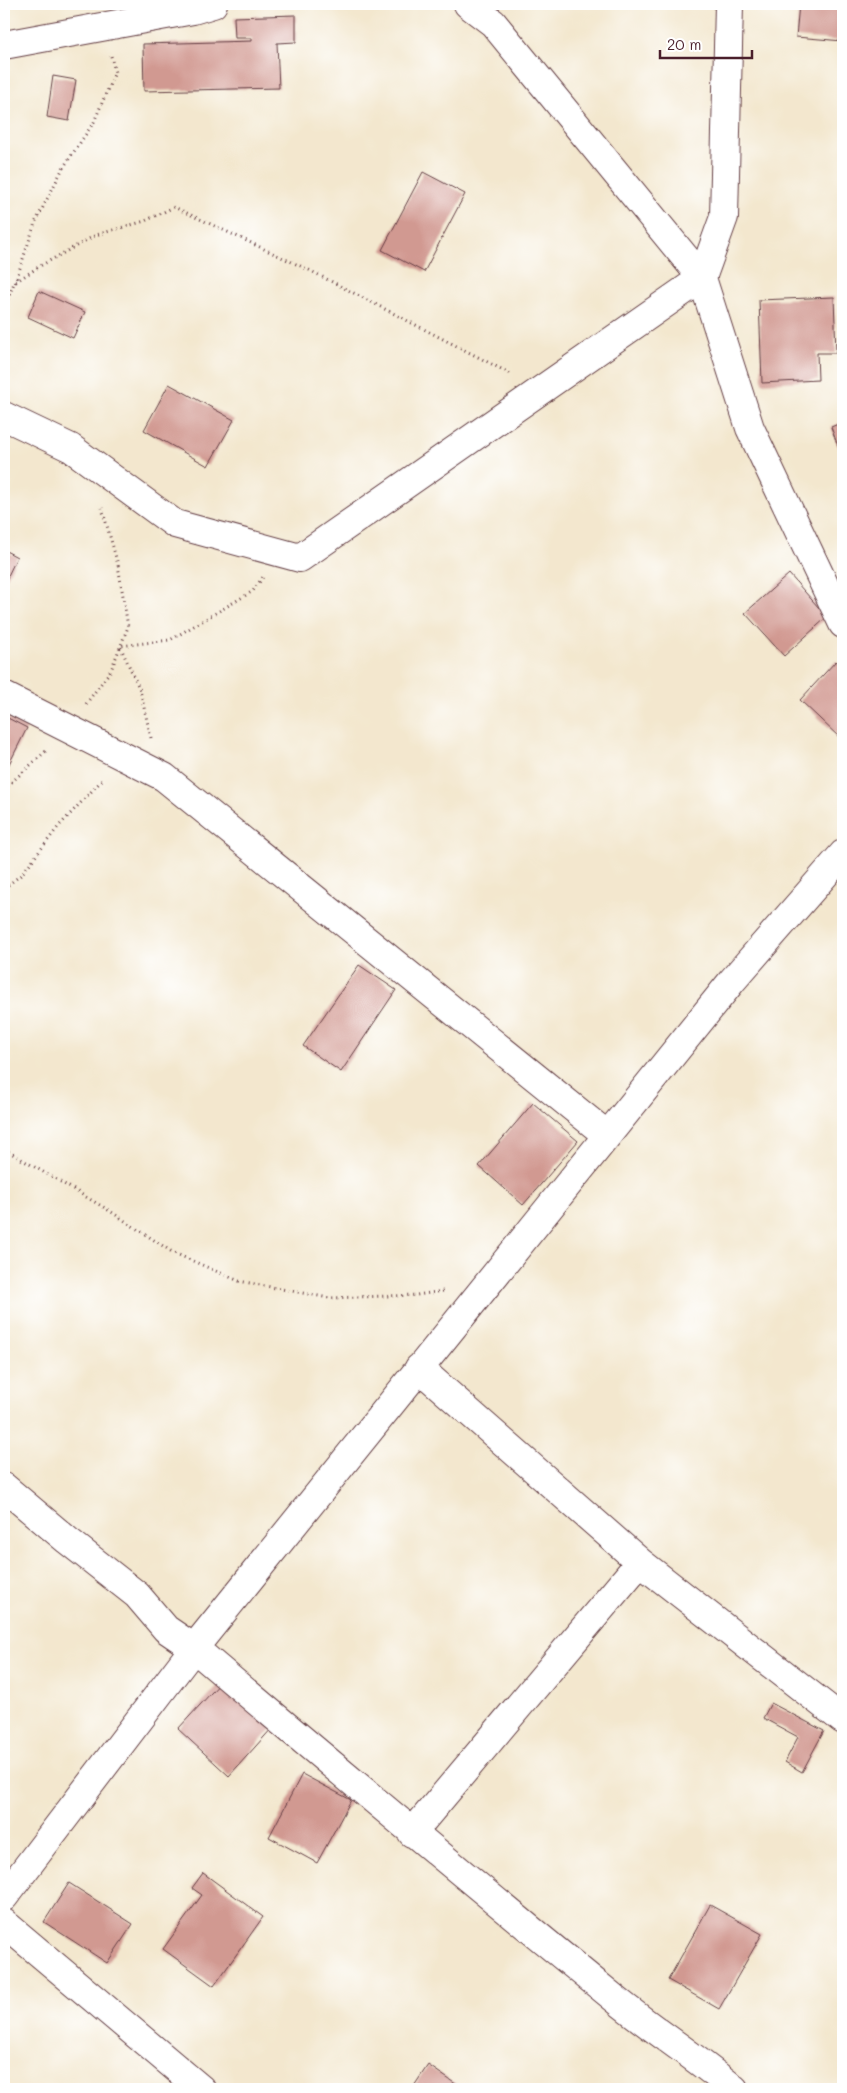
<svg xmlns="http://www.w3.org/2000/svg" width="847" height="2093" viewBox="0 0 847 2093" font-family="Mali,sans-serif">
<style>
.building{fill:#d19991}
.lines{fill:none;stroke-linecap:round;stroke-linejoin:round}
.street-casing{stroke:#633d43;stroke-width:30}
.path{stroke:#633d43;stroke-width:3;stroke-dasharray:1 4;stroke-linecap:butt}
.street{stroke:#fff;stroke-width:28}
</style>
<rect width="100%" height="100%" fill="#fff"/>
<filter id="ink" filterUnits="userSpaceOnUse"><feTurbulence type="fractalNoise" baseFrequency=".02" numOctaves="2"/><feDisplacementMap in="SourceGraphic" scale="10" xChannelSelector="R" yChannelSelector="G"/><feConvolveMatrix kernelMatrix="1 2 1 2 8 2 1 2 1" color-interpolation-filters="sRGB"/></filter>
<filter id="wash" filterUnits="userSpaceOnUse"><feTurbulence type="fractalNoise" baseFrequency=".0096" numOctaves="4" result="noise"/><feDisplacementMap in="SourceGraphic" scale="20" xChannelSelector="R" yChannelSelector="G"/><feGaussianBlur stdDeviation="1.12" result="paint"/><feColorMatrix in="noise" values="0 0 0 0 0 0 0 0 0 0 0 0 0 0 0 0 0 1.4 0 .05"/><feComposite in="paint" operator="in"/></filter>
<g filter="url(#wash)">
<rect width="100%" height="100%" fill="#f3e7ce"/>
<g id="blocks">
<path class="building" d="M799,4H843V41L796,37Z
M296,15V42L277,43L279,88L144,91L143,44L252,41V38H235L234,17Z
M53,76L76,80L69,121L47,117Z
M423,172L465,194L424,272L382,250Z
M39,291L85,312L73,338L28,317Z
M834,297L836,353H817L818,380L762,383L759,300Z
M169,384L234,420L208,466L144,430Z
M843,422V460L831,427Z
M4,550L17,557L4,584Z
M789,574L827,617L784,656L745,613Z
M836,661L843,668V735L840,738L800,700Z
M4,716L27,728L4,774Z
M359,965L396,990L341,1072L303,1046Z
M533,1103L578,1141L523,1205L479,1166Z
M222,1681L273,1727L229,1776L178,1729Z
M771,1703L824,1731L802,1772L785,1762L798,1737L763,1718Z
M302,1774L351,1800L317,1863L269,1837Z
M203,1873L263,1917L214,1986L163,1949L202,1895L192,1888Z
M69,1883L133,1924L107,1963L44,1922Z
M710,1905L762,1934L719,2009L668,1980Z
M428,2065L463,2089H412Z"/>
</g>
</g>
<g filter="url(#ink)">
<use href="#blocks" fill-opacity="0" stroke="#633d43" stroke-width="1"/>
<g class="lines">
<defs>
<path id="street" d="M468,4L493,23L702,278L750,428L843,624
M4,45L193,10L213,4
M4,416L71,448L175,524L300,558L702,278L724,217L729,4
M4,696L164,777L607,1135
M4,1487L67,1540L137,1595L166,1629L194,1648L4,1897
M640,1562L843,1720
M412,1833L640,1562L419,1368
M4,1923L201,2089
M734,2089C696,2057 653,2030 614,1998C473,1883 333,1766 194,1648L732,981L843,854"/>
</defs>
<use href="#street" class="street-casing"/>
<path class="path" d="M15,283L35,223L63,168L94,122L115,72L111,56
M4,309L14,283L40,266L96,235L145,221L174,207L309,270L511,374
M86,704L111,670L128,627L118,565L102,508
M151,738L140,690L120,646L170,640L253,591L263,577
M4,789L46,751
M4,888L21,875L59,826L102,780
M4,1149L110,1211L172,1252L239,1281L329,1298L417,1295L443,1291"/>
<use href="#street" class="street"/>
</g>
</g>
<rect width="847" height="2093" fill="none" stroke="#fff" stroke-width="20"/>
<path d="M660 50v8h92v-8" fill="none" stroke="#4a1f2b" stroke-width="2.5"/>
<text x="667" y="50" font-size="15" fill="#4a1f2b" stroke="#ffffff" stroke-width="4" paint-order="stroke">20 m</text>
</svg>
